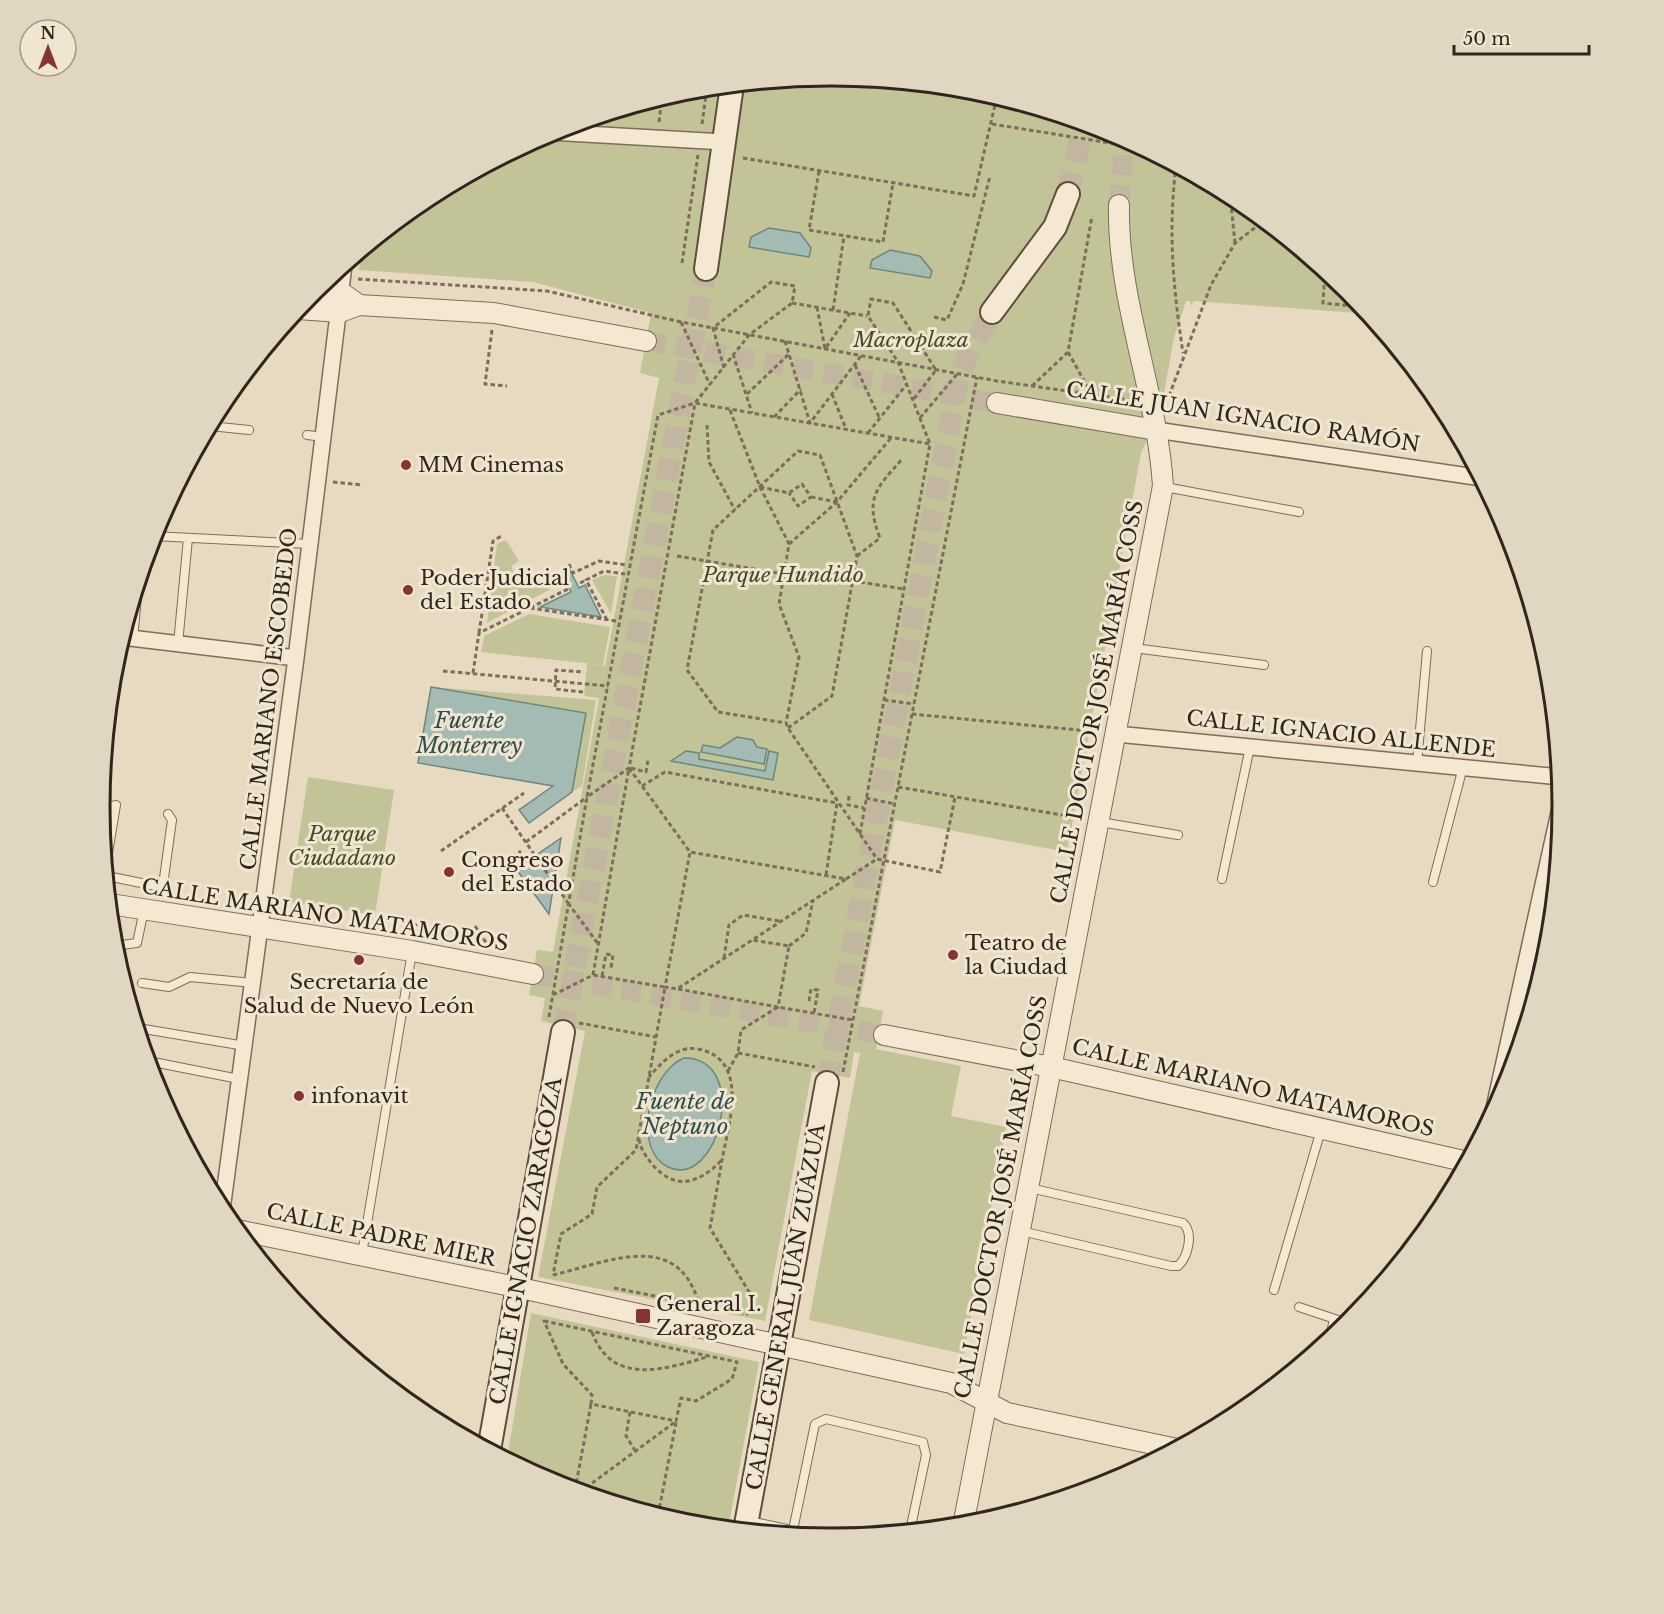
<svg xmlns="http://www.w3.org/2000/svg" width="1664" height="1614" viewBox="0 0 1664 1614" font-family="'Libre Baskerville',serif">
<style>
.green{fill:#c2c497}
.water{fill:#a3bbb2;stroke:#6c877f;stroke-width:1.5}
.lines{fill:none;stroke-linecap:round;stroke-linejoin:round}
.tertiary-tunnel{stroke:#c3b6a0;stroke-width:20;stroke-dasharray:20 10;stroke-linecap:butt}
.secondary-tunnel{stroke:#c3b6a0;stroke-width:22;stroke-dasharray:22 11;stroke-linecap:butt}
.service-casing{stroke:#7f6c5b;stroke-width:10}
.minor-casing{stroke:#7f6c5b;stroke-width:18}
.tertiary-casing{stroke:#7f6c5b;stroke-width:22}
.secondary-casing{stroke:#614d3e;stroke-width:26}
.path{stroke:#7f6c5b;stroke-width:3;stroke-dasharray:4.5 3;stroke-linecap:butt}
.service{stroke:#f4e8d3;stroke-width:8}
.minor{stroke:#f4e8d3;stroke-width:15}
.tertiary{stroke:#f4e8d3;stroke-width:20}
.secondary{stroke:#f4e8d3;stroke-width:22}
.path-bridge{stroke:#7f6c5b;stroke-width:3;stroke-dasharray:4.5 3;stroke-linecap:butt}
.poi-dot{fill:#873238;stroke:#f0e5d0;stroke-width:2}
.labels{text-anchor:middle;dominant-baseline:central;stroke-width:6;stroke-linejoin:round;paint-order:stroke}
.park-label{font-size:21px;font-style:italic;fill:#444b26;stroke:#f0e5d0}
.street-label{font-size:21px;fill:#31261d;stroke:#f0e5d0}
.poi-label{font-size:21px;fill:#31261d;stroke:#f0e5d0;text-anchor:start}
.water-label{font-size:22px;font-style:italic;fill:#2e4f4b;stroke:#f0e5d0}
.rim{fill:none;stroke:#31261d;stroke-width:3}
</style>
<rect width="100%" height="100%" fill="#e8dac1"/>
<path class="green" d="M832,75L975,89L1112,131L1239,199L1350,290L1370,314L1195,301L1190,305V301H1186L1174,338L1161,409L1141,453L1067,852L895,820L859,1006L883,1011L876,1049L961,1066L951,1116L1006,1127L964,1354L809,1320L860,1053L854,1052L850,1078L812,1071L765,1321L538,1277L585,1031L541,1021L545,998L529,995L537,950L553,952L599,698L584,696L587,663L605,666L659,378L640,373L651,313L533,282L359,270L361,251L426,198L552,131L690,89Z
M506,540L519,561L511,566L520,584L551,589L487,623L497,544Z
M604,575L617,576L611,614L592,580Z
M529,614L610,627L603,665L481,652L484,636Z
M431,687L596,700L582,786L572,792L585,713Z
M308,777L394,790L375,915L289,902Z
M531,1313L759,1362L728,1529L689,1525L552,1483L507,1459Z"/>
<path class="water" d="M769,228L800,233L811,248L809,257L749,247L751,237Z
M890,250L920,256L932,271L930,278L870,268L872,260Z
M568,566L579,588L585,585L601,617L540,607L571,592L561,570Z
M431,687L586,713L572,792L529,823L519,810L553,786L418,763Z
M737,737L753,740L757,747L767,749L764,764L701,752L703,745L720,748Z
M686,751L699,753V759L765,771L769,751L778,753L773,780L671,761Z
M561,838L549,914L516,869Z
M684,1058C752,1058 718,1191 668,1167C632,1150 648,1073 684,1058Z"/>
<g class="lines">
<path class="tertiary-tunnel" d="M1119,205L1125,137
M646,341L997,403
M533,974L884,1035"/>
<path class="secondary-tunnel" d="M1068,194L1084,122
M563,1032L706,269
M827,1083L958,380L968,355L992,312"/>
<defs>
<path id="service" d="M210,426L249,430
M307,435L324,437
M1165,487L1299,512
M153,536L310,544
M133,639L138,586
M178,644L188,538
M1134,648L1264,665
M1417,763L1427,651
M100,802L109,804
M1100,822L1178,835
M106,865L116,805
M107,876L156,886L161,884L164,878L172,820L168,814
M1222,879L1250,747
M1433,882L1463,767
M114,946L137,943L144,910
M142,983L169,987L190,977L253,983
M138,1028L245,1046
M148,1061L239,1079
M1021,1231L1171,1266H1178C1188,1257 1194,1233 1183,1223L1030,1188
M362,1254L412,952
M1274,1290L1321,1130
M1299,1307L1350,1324
M1329,1342L1334,1319
M750,1521L834,1539
M793,1530L815,1424L826,1419L923,1442L926,1455L910,1531"/>
<path id="minor" d="M550,132L724,142
M1156,430L1482,478
M122,637L296,658
M1116,734L1561,777
M1492,1117L1563,794
M222,1210L296,658L344,265"/>
<path id="tertiary" d="M313,291L342,293L359,305
M298,309L340,312L359,305L494,313L646,341
M997,403L1156,430
M110,904L412,951L533,974
M884,1035L1051,1067L1468,1162
M237,1230L516,1287L951,1383L1007,1413L1177,1449
M963,1526L1163,486C1157,391 1117,300 1119,205"/>
<path id="secondary" d="M706,269L732,85
M992,312L1055,227L1068,194
M489,1450L563,1032
M745,1530L827,1083"/>
</defs>
<use href="#service" class="service-casing"/>
<use href="#minor" class="minor-casing"/>
<use href="#tertiary" class="tertiary-casing"/>
<use href="#secondary" class="secondary-casing"/>
<path class="path" d="M659,122L662,97
M702,124L707,87
M992,124L1147,149
M743,158L974,196L997,96
M1176,165C1168,233 1173,286 1183,353
M819,171L809,230L883,242L893,183
M1230,194L1235,243
M361,261L362,251
M682,263L698,155
M1325,270L1323,303L1364,307
M358,279L547,291L681,322L997,381L1131,400
M792,303L867,316
M1349,306L1350,300L1359,301
M817,307L825,349L850,313
M833,310L844,236
M934,317L947,320L963,284L990,176
M681,322L710,385
M492,330L485,384L507,386
M785,341L810,423L861,356
M1068,352L1092,395
M733,354L752,413
M855,365L879,417
M724,368L713,328L771,282L795,286L792,303L749,335L695,403L629,768L587,797L658,415L695,403L930,444
M1032,386L1068,352L1092,216
M747,394L789,354
M832,394L846,429
M1169,396L1211,285L1235,243L1265,220
M730,410L760,487L789,544L779,604L799,657L786,723
M774,417L801,389
M920,418L958,373
M707,425L709,462L735,510
M868,433L907,384
M333,482L363,485
M760,487L789,493L802,484L811,497L798,506L789,493
M811,497L837,502
M789,544L837,502L891,438
M677,556L784,574
M857,556L880,538C864,497 877,488 903,458
M569,564L573,573L599,561L627,565
M853,581L904,589
M580,583L586,580
M530,608L616,621
M607,620L586,580L604,571L625,574
M479,633L493,541L503,535
M443,671L608,686
M473,673L479,633L570,588
M583,692L555,689L556,670L584,672
M884,700L914,704
M912,714L1099,732
M788,728L832,696L857,556L820,455L798,451L713,530L687,670L718,712L786,723L788,728L877,859L940,872L955,797
M629,768L690,852L846,879L677,989L665,987L690,852
M631,768L646,772L648,760
M642,786L665,772L837,803
M898,787L1079,818
M849,796L848,805L864,808
M866,798L895,804
M860,834L930,444L898,362L868,316L871,299L893,303L936,370L913,400
M441,851L524,793
M506,861L521,851
M826,875L837,803
M846,879L877,859
M568,903L599,945
M475,926L489,947
M407,931L423,920
M789,946L806,933L813,901
M724,958L729,925L743,915L779,921
M593,975L629,768
M602,976L606,954L613,955L611,968
M678,989L778,1007L789,946L752,940
M553,995L593,975L665,987L636,1150L597,1187L592,1214L561,1234L553,1275
M809,1001L811,989L818,990L814,1013
M549,1017L587,797
M579,1023L656,1037
M738,1053L815,1067
M728,1071L738,1053L741,1030L778,1007L853,1020
M843,1072L977,377
M639,1139C641,1150 645,1155 652,1164C675,1191 698,1184 721,1161
M553,1275C608,1262 679,1228 699,1305
M614,1288L747,1314L751,1295L710,1228C714,1206 718,1183 722,1160C728,1126 751,1059 698,1049C677,1045 661,1063 649,1077
M544,1321L737,1362L732,1379L696,1401L681,1398L676,1421L591,1404L592,1395L563,1364Z
M592,1332C612,1387 665,1369 707,1357
M630,1412L626,1436L636,1452
M575,1490L591,1404
M580,1492L675,1422
M658,1515L676,1423"/>
<use href="#service" class="service"/>
<use href="#minor" class="minor"/>
<use href="#tertiary" class="tertiary"/>
<use href="#secondary" class="secondary"/>
<path class="path-bridge" d="M502,808L568,903
M526,842L587,797"/>
</g>
<g class="poi-dot">
<circle cx="406" cy="465" r="6"/>
<circle cx="408" cy="590" r="6"/>
<circle cx="449" cy="872" r="6"/>
<circle cx="953" cy="955" r="6"/>
<circle cx="359" cy="960" r="6"/>
<circle cx="299" cy="1096" r="6"/>
<rect x="635" y="1308" width="16" height="16" rx="3"/>
</g>
<g class="labels">
<g class="park-label">
<text x="911" y="340">Macroplaza</text>
<text x="783" y="575">Parque Hundido</text>
<text x="342" y="834">Parque<tspan x="342" dy="24">Ciudadano</tspan></text>
</g>
<g class="street-label">
<text transform="translate(1243 417) rotate(9)">CALLE JUAN IGNACIO RAMÓN</text>
<text transform="translate(269 699) rotate(-83)">CALLE MARIANO ESCOBEDO</text>
<text transform="translate(1097 702) rotate(-79)">CALLE DOCTOR JOSÉ MARÍA COSS</text>
<text transform="translate(1341 734) rotate(6)">CALLE IGNACIO ALLENDE</text>
<text transform="translate(325 915) rotate(9)">CALLE MARIANO MATAMOROS</text>
<text transform="translate(1253 1088) rotate(13)">CALLE MARIANO MATAMOROS</text>
<text transform="translate(1001 1197) rotate(-79)">CALLE DOCTOR JOSÉ MARÍA COSS</text>
<text transform="translate(381 1235) rotate(12)">CALLE PADRE MIER</text>
<text transform="translate(526 1241) rotate(-80)">CALLE IGNACIO ZARAGOZA</text>
<text transform="translate(786 1307) rotate(-80)">CALLE GENERAL JUAN ZUAZUA</text>
</g>
<g class="poi-label">
<text x="418" y="465">MM Cinemas</text>
<text x="420" y="578">Poder Judicial<tspan x="420" dy="24">del Estado</tspan></text>
<text x="461" y="860">Congreso<tspan x="461" dy="24">del Estado</tspan></text>
<text x="965" y="943">Teatro de<tspan x="965" dy="24">la Ciudad</tspan></text>
<text x="359" y="982" text-anchor="middle">Secretaría de<tspan x="359" dy="24">Salud de Nuevo León</tspan></text>
<text x="311" y="1096">infonavit</text>
<text x="656" y="1304">General I.<tspan x="656" dy="24">Zaragoza</tspan></text>
</g>
<g class="water-label">
<text x="469" y="720">Fuente<tspan x="469" dy="25">Monterrey</tspan></text>
<text x="685" y="1101">Fuente de<tspan x="685" dy="25">Neptuno</tspan></text>
</g>
</g>
<path d="M0 0H1664V1614H0ZM110 807a721 721 0 1 1 1442 0a721 721 0 1 1-1442 0Z" fill="#e1d6c2" fill-rule="evenodd"/>
<path class="rim" d="M110 807a721 721 0 1 1 1442 0a721 721 0 1 1-1442 0Z"/>
<g transform="translate(48 48)"><circle r="28" fill="#f0e5d0" stroke="#a49988" stroke-width="1.5"/>
<path d="M0-4.5L10 22L0 15L-10 22Z" fill="#873238"/>
<text y="-9" font-size="16" font-weight="bold" text-anchor="middle" fill="#31261d">N</text>
</g>
<path d="M1454 45v9h135v-9" fill="none" stroke="#31261d" stroke-width="3"/>
<text x="1463" y="45" font-size="18" fill="#31261d" stroke="#f0e5d0" stroke-width="4.5" paint-order="stroke">50 m</text>
</svg>
